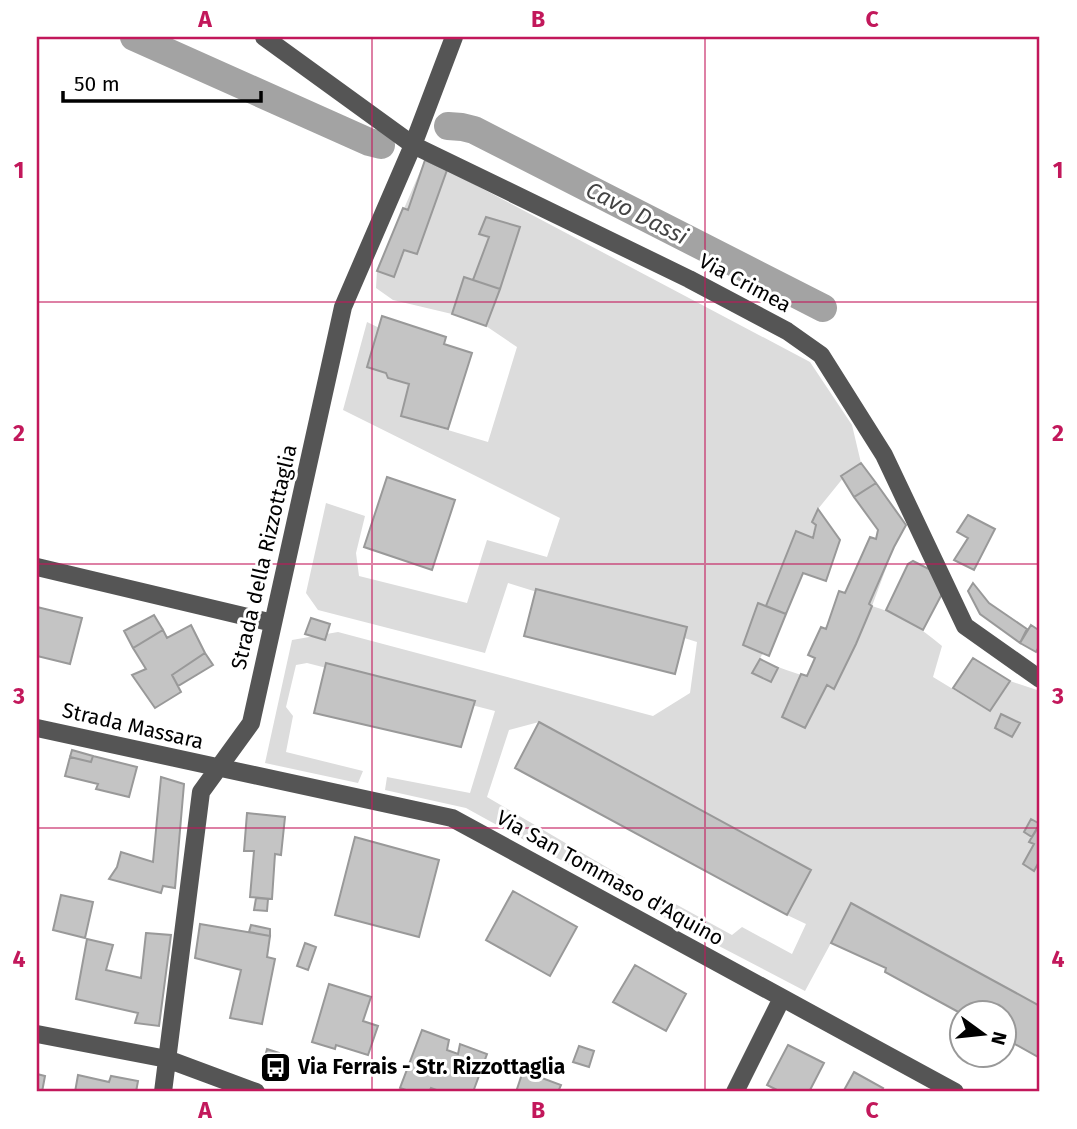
<svg xmlns="http://www.w3.org/2000/svg" width="1077" height="1129" viewBox="0 0 1077 1129" font-family="'Fira Sans',sans-serif">
<style>
.green{fill:#dcdcdc}
.lines{fill:none;stroke-linecap:round;stroke-linejoin:round}
.canal{stroke:#a3a3a3;stroke-width:28}
.building{fill:#c4c4c4;stroke:#999;stroke-width:2}
.minor{stroke:#555;stroke-width:18}
.grid{fill:none;stroke:#c2185b;stroke-width:2;stroke-opacity:0.55}
.labels{text-anchor:middle;dominant-baseline:central;stroke-width:6;stroke-linejoin:round;paint-order:stroke}
.street-label{font-size:21px;fill:#000;stroke:#fff}
.poi-label{font-size:21px;font-weight:bold;fill:#000;stroke:#fff;text-anchor:start}
.water-label{font-size:23px;font-style:italic;fill:#444;stroke:#fff}
.neatline{fill:none;stroke:#c2185b;stroke-width:2.5}
.grid-label{font-size:23px;text-anchor:middle;font-weight:bold;fill:#c2185b}
</style>
<rect width="100%" height="100%" fill="#fff"/>
<path class="green" d="M425,160L447,170L810,362L852,425L861,463L848,472L818,509L813,538L760,659C782,670 805,675 827,685L894,547L872,606C899,614 921,628 942,646L933,677L989,711L1010,681L1040,691V1006L852,904L805,991L648,909L652,901H670L732,935L742,927L792,954L806,924L787,915L811,870L539,722L509,730L487,797L625,878L617,891L466,808L385,790L387,777L470,793L495,711L307,663L296,665L286,707L293,716L286,752L363,771L358,783L265,763L292,640L338,632L653,716L690,693L697,642L508,583L485,653L318,610L306,593L326,503L365,516L356,553L359,576L467,603L487,540L547,557L560,518L343,410L367,322L392,334L409,384L401,416L488,442L517,347L486,326L452,314L393,300L376,288L377,271Z"/>
<g class="lines">
<path class="canal" d="M134,37L369,142L381,145
M448,126L462,127L474,130L823,308"/>
</g>
<path class="building" d="M425,160L447,170L417,254L404,250L394,277L377,271L403,208L408,210Z
M486,217L520,227L500,289L473,280L489,237L479,234Z
M464,277L500,289L486,326L452,314Z
M382,316L446,337L444,344L472,353L448,429L401,416L409,384L388,378L386,373L367,367Z
M861,463L876,483L854,497L841,476Z
M387,477L455,500L432,570L364,547Z
M876,483L906,525L894,547L869,604L872,606L856,644L834,689L827,685L805,728L782,717L801,674L807,676L815,658L808,655L821,627L826,629L839,591L845,593L870,537L876,539L878,530L854,497Z
M818,509L840,540L826,581L803,573L786,614L766,606L796,531L813,538L816,525L812,522Z
M968,515L995,529L974,570L954,560L968,538L957,532Z
M913,561L929,569L944,590L923,630L886,610L908,564Z
M973,583L989,603L1027,629L1020,643L980,614L968,591Z
M536,589L687,627L675,674L524,636Z
M758,603L786,614L769,656L743,645Z
M37,607L82,618L70,664L37,656Z
M154,615L163,630L133,648L124,631Z
M311,618L330,624L325,640L305,634Z
M191,625L205,653L172,675L181,692L155,708L132,675L146,669L133,648L163,630L167,638Z
M1031,625L1040,631V645L1036,652L1020,643Z
M205,653L213,665L178,686L172,675Z
M973,658L1010,681L990,711L953,688Z
M760,659L778,668L771,682L752,673Z
M326,663L475,701L461,747L314,713Z
M1001,714L1020,723L1012,737L995,728Z
M539,722L811,870L787,915L515,768Z
M72,750L93,756L91,762L70,757Z
M93,756L137,767L129,797L96,789L98,784L65,776L70,757L91,762Z
M161,777L184,784L175,888L163,886L161,893L109,879L117,867L121,852L153,862Z
M247,813L285,817L281,855L275,854L272,899L250,897L254,851H244Z
M1031,819L1040,824L1032,837L1024,832Z
M1040,823V860L1034,871L1023,864L1034,844L1029,842Z
M355,837L439,860L419,937L335,915Z
M513,891L577,927L550,976L486,940Z
M61,895L93,902L85,938L53,930Z
M256,898L268,899L267,911L254,910Z
M851,903L1040,1006V1058L1004,1038V1014H970L966,1011L962,1014L885,972L886,968L831,943Z
M200,924L270,936L267,957L275,959L262,1024L230,1018L241,970L195,958Z
M251,925L270,929V936L249,932Z
M146,933L171,935L159,1026L135,1023L138,1013L76,999L87,939L113,945L106,970L141,978Z
M305,943L316,947L308,970L297,966Z
M635,965L686,994L666,1031L613,1002Z
M329,984L371,997L363,1021L378,1026L368,1055L336,1045L335,1049L312,1042Z
M422,1030L449,1040L447,1050L458,1054L460,1044L487,1054L473,1092H442L431,1088L429,1092H412L400,1088Z
M788,1045L824,1063L809,1092H781L767,1085Z
M579,1046L594,1051L589,1067L573,1062Z
M267,1049L279,1053L276,1064L264,1060Z
M523,1071L561,1085L558,1092H516Z
M854,1072L883,1088L880,1092H843Z
M37,1074L45,1076L42,1092H37Z
M78,1075L109,1082L111,1076L138,1081L136,1092H75Z"/>
<g class="lines">
<path class="minor" d="M264,37L413,145L689,279L787,331L821,355L884,455L965,626L1040,679
M37,567L273,623
M37,728L452,818L955,1092
M37,1034L167,1059L256,1092
M163,1092L201,792L251,723L343,307L413,145L454,37
M735,1092L782,998"/>
</g>
<path class="grid" d="M372,37V1092M705,37V1092M37,302H1040M37,564H1040M37,828H1040"/>
<defs>
<symbol id="bus-square" viewBox="-11 -11 22 22"><rect x="-9" y="-9" width="18" height="18" rx="4" fill="#000" stroke="#fff"/><path d="M-5-6H5V4H4V6H2V4H-2V6H-4V4H-5ZM-3.5-4V0h7V-4ZM-3.5 1.2v1.5H-2V1.2ZM2 1.2v1.5H3.5V1.2Z" fill="#fff"/></symbol>
</defs>
<g fill-rule="evenodd">
<use href="#bus-square" x="258" y="1050" width="35" height="35"/>
</g>
<g class="labels">
<g class="street-label">
<text transform="translate(745 283) rotate(28)">Via Crimea</text>
<text transform="translate(264 557) rotate(-77)">Strada della Rizzottaglia</text>
<text transform="translate(133 726) rotate(13)">Strada Massara</text>
<text transform="translate(610 878) rotate(29)">Via San Tommaso d'Aquino</text>
</g>
<g class="poi-label">
<text x="298" y="1067">Via Ferrais - Str. Rizzottaglia</text>
</g>
<g class="water-label">
<text transform="translate(637 213) rotate(27)">Cavo Dassi</text>
</g>
</g>
<rect width="1077" height="1129" fill="none" stroke="#ffffff" stroke-width="77"/>
<g transform="translate(983 1034) rotate(105)"><circle r="33" fill="#ffffff" stroke="#999999" stroke-width="2"/>
<path d="M0-5L12 26L0 18L-12 26Z" fill="#000000"/>
<text y="-10" font-size="19" font-weight="bold" text-anchor="middle" fill="#000000">N</text>
</g>
<path d="M63 91v10h198v-10" fill="none" stroke="#000000" stroke-width="3.5"/>
<text x="74" y="91" font-size="21" fill="#000000" stroke="#ffffff" stroke-width="5" paint-order="stroke">50 m</text>
<rect x="38" y="38" width="1000" height="1052" class="neatline"/>
<g class="grid-label">
<text x="205" y="27">A</text>
<text x="538" y="27">B</text>
<text x="872" y="27">C</text>
<text x="19" y="178">1</text>
<text x="1058" y="178">1</text>
<text x="19" y="441">2</text>
<text x="1058" y="441">2</text>
<text x="19" y="704">3</text>
<text x="1058" y="704">3</text>
<text x="19" y="967">4</text>
<text x="1058" y="967">4</text>
<text x="205" y="1118">A</text>
<text x="538" y="1118">B</text>
<text x="872" y="1118">C</text>
</g>
</svg>
